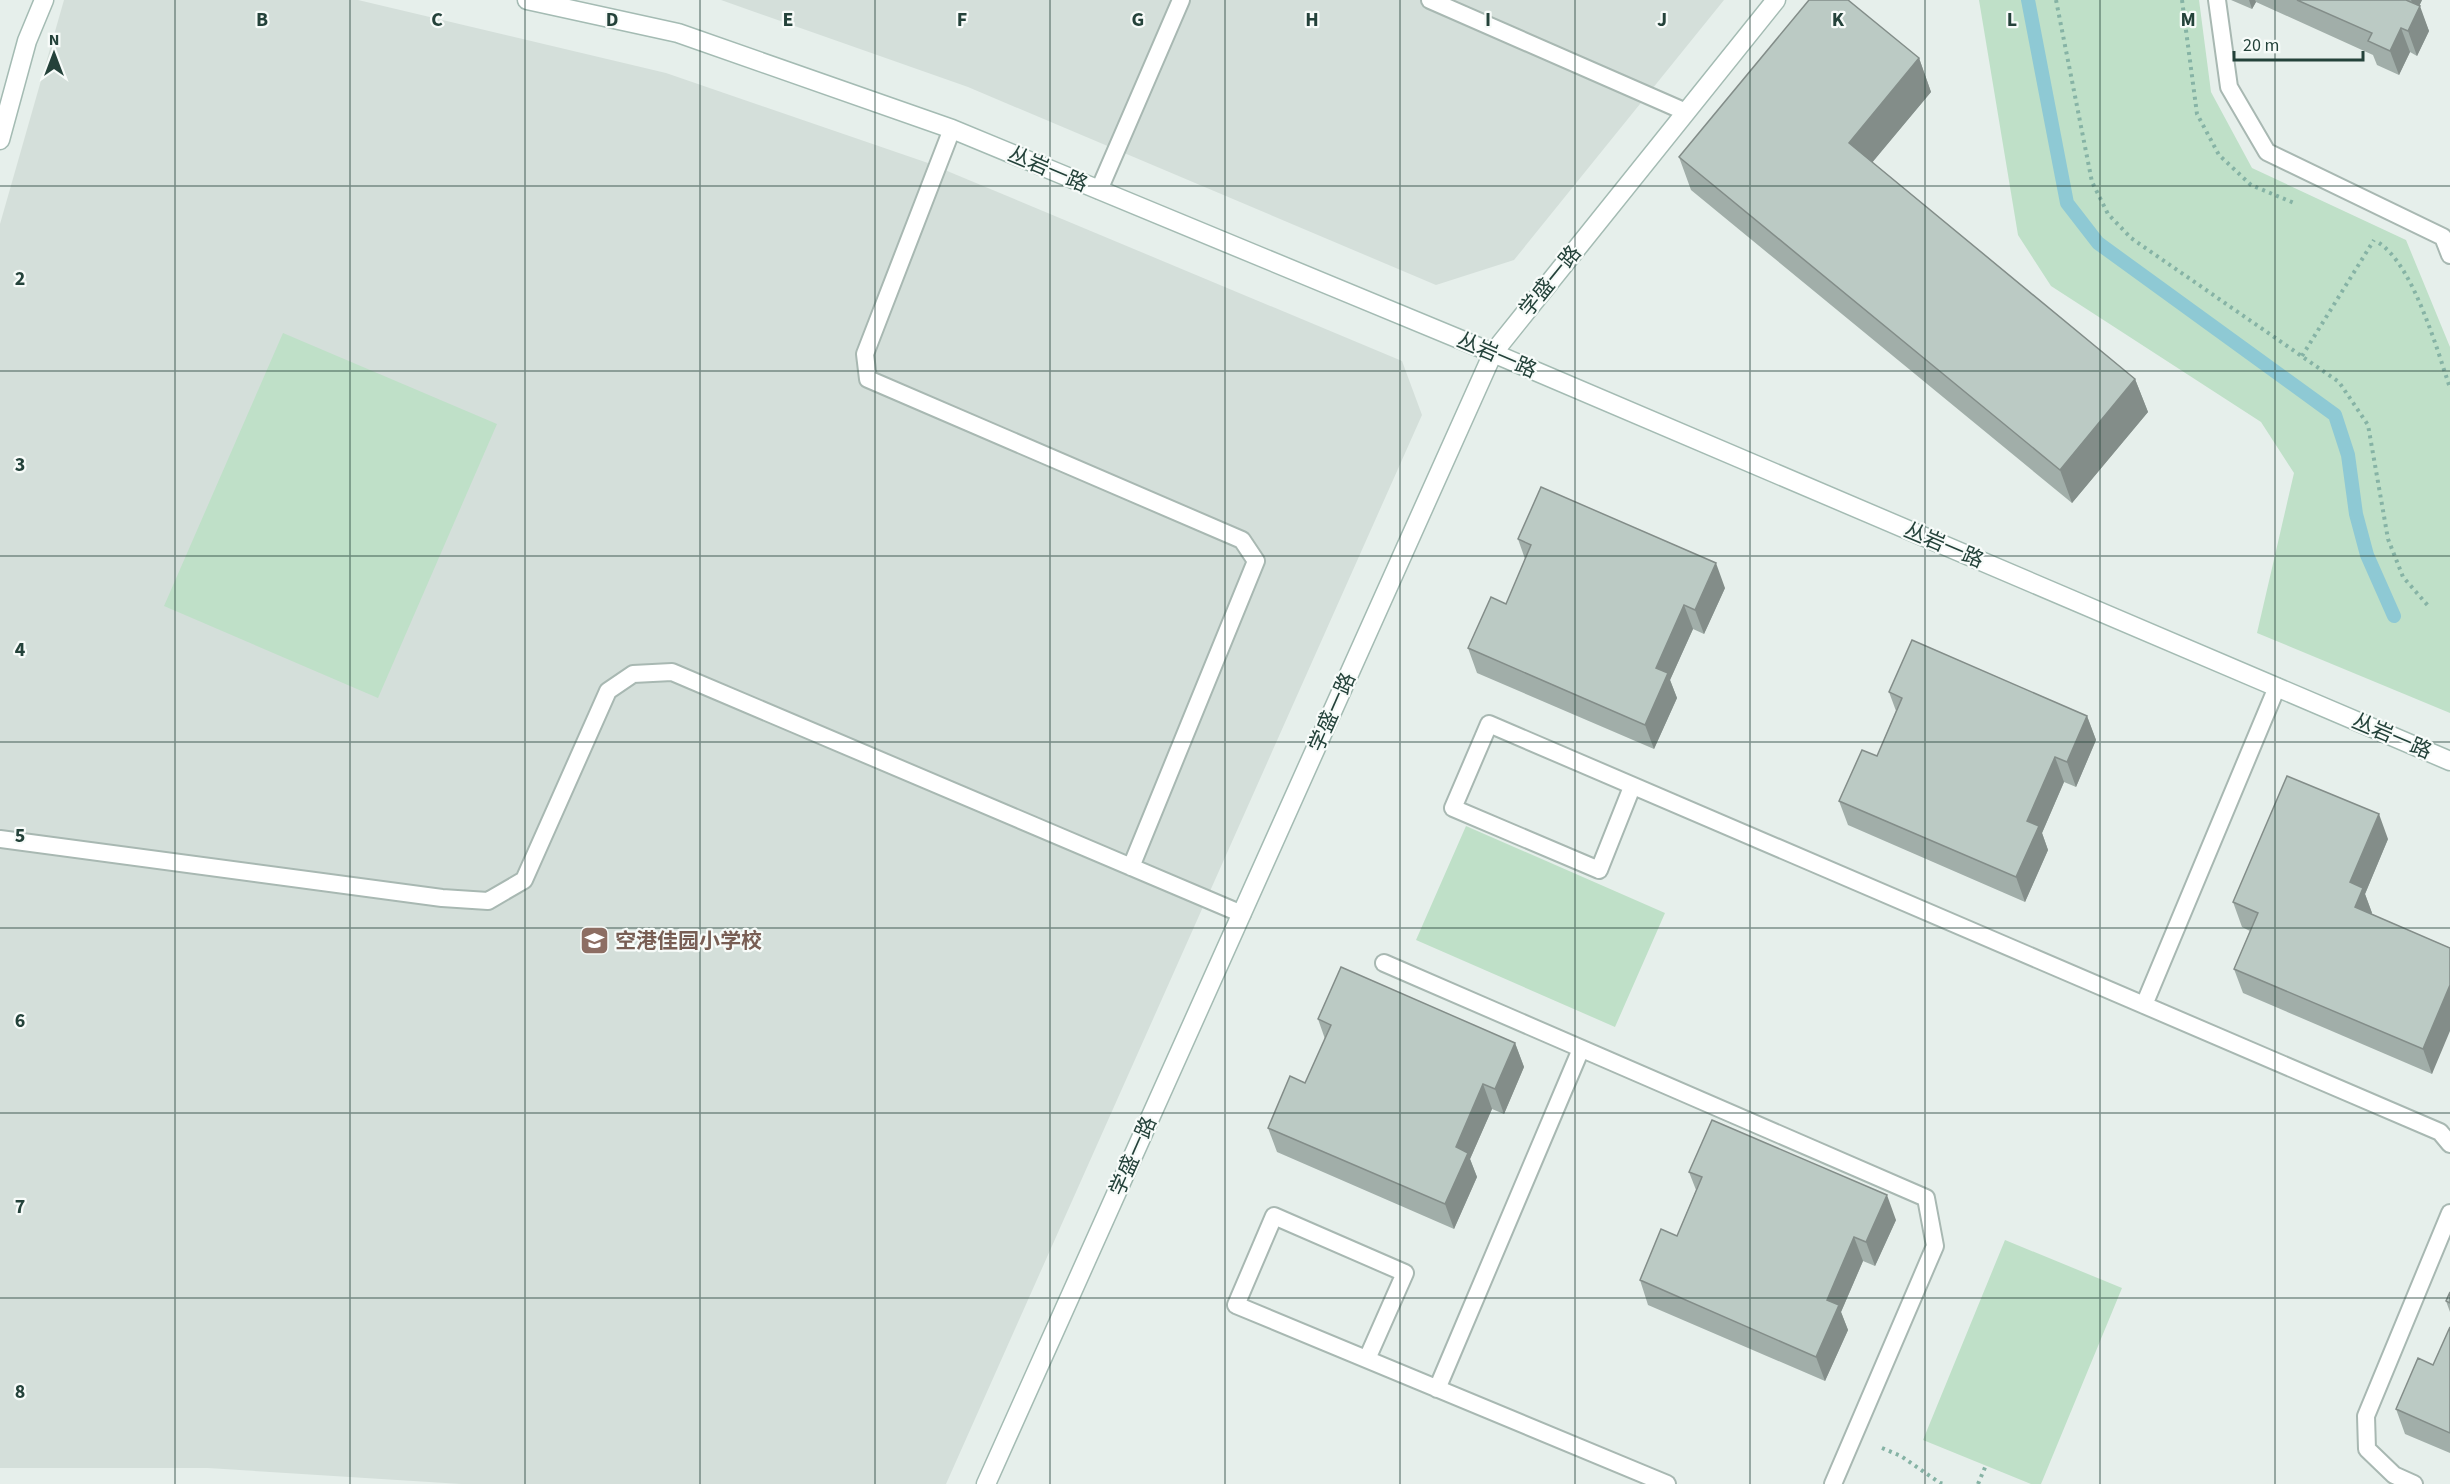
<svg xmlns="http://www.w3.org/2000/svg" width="2450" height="1484" viewBox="0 0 2450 1484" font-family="'Source Sans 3','Noto Sans SC',sans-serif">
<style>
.built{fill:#d4dfda}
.green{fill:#bfe0c8}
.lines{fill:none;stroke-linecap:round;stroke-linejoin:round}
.stream{stroke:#8ec9d4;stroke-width:14}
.lane-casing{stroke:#a8b8b2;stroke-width:20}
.secondary-casing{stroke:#a4bbb3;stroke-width:21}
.path{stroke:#86b3a5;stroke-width:4;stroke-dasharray:3 4.5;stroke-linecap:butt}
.lane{stroke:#fff;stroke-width:16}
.secondary{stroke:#fff;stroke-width:18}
.wall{fill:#a1aea9}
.shaded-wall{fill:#838d89}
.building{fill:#bbcac4;stroke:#838d89;stroke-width:1.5}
.grid{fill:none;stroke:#24423a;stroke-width:1.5;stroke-opacity:0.55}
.labels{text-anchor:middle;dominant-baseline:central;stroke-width:4.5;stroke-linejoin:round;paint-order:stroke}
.street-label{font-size:21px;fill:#24423a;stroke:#f7fbf9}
.education-label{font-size:21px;font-weight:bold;fill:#785e54;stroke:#f7fbf9;text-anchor:start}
.grid-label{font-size:20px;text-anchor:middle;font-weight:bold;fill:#24423a;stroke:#f7fbf9;stroke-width:4.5;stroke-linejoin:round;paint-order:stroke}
</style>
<rect width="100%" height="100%" fill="#e6efeb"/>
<path class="built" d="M64,0H358L666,73L928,163L1402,361L1422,415L946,1484H461L208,1468H0V224Z
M721,0H1724L1514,260L1436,285L968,87Z"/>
<path class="green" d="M1979,0H2199L2211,92L2252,168L2406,240L2450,347V713L2257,633L2294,473L2261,422L2051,286L2018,235Z
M283,333L497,424L378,698L164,606Z
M1466,826L1665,913L1615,1027L1416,940Z
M2005,1240L2122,1288L2041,1484H2031L1923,1440Z"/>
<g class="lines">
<path class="stream" d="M2028,0L2067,203L2098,243L2335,415L2348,455L2356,514L2367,555L2394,616"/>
<defs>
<path id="lane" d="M1430,0L1686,112
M2217,0L2229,87L2267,152L2443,237L2450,255
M952,129L865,354L868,379L1242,540L1256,561L1131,867
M1099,190L1181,0
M1632,787L1599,870L1453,808L1489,724L2440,1132L2450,1144
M0,839L442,898L488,901L524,880L608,691L633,674L672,672L1242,914
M1384,963L1926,1198L1935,1246L1833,1484
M2144,1005L2277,687
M1367,1359L1405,1273L1274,1216L1236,1305L1667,1484
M1437,1389L1581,1049
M2414,1484L2394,1475L2367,1449L2366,1416L2450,1213"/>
<path id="secondary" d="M527,0L678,33L952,129L1493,353L2450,761
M0,140L27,41L44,0
M986,1484L1493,353L1776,0"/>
</defs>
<use href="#lane" class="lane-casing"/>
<use href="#secondary" class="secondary-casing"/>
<path class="path" d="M2056,0L2092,182L2108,214L2131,238L2339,382L2368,425L2388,539L2403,577L2430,608
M2182,0L2197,114L2219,155L2251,185L2294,203
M2379,243C2413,265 2437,349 2450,388
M2302,356L2374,240
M1882,1448L1901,1456L1940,1483L1945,1484
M1978,1484L1986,1465"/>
<use href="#lane" class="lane"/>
<use href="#secondary" class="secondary"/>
</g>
<path class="wall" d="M2231,0H2422L2419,6L2429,31L2417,56L2410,52L2399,75L2377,65L2373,55L2256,2L2252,9Z
M1919,58L1931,92L1872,162L2135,379L2148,412L2072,503L1691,190L1679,157Z
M1518,539L1725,588L1704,634L1693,629L1670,680L1677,698L1654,749L1477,673L1468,648L1506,604L1525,559Z
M1889,692L2087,716L2096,740L2076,787L2064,782L2042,833L2048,850L2025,902L1848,825L1839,801L1877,756L1896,711Z
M2388,839L2365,894L2372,913L2371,914L2450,948L2432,1074L2243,993L2234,969L2250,931L2242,927L2233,902Z
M1318,1019L1515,1043L1524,1067L1504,1114L1492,1109L1470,1159L1477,1177L1454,1229L1277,1152L1268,1128L1305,1083L1325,1039Z
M1689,1172L1896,1220L1875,1266L1863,1261L1841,1312L1848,1330L1825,1381L1648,1305L1640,1280L1677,1236L1696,1190Z
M2450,1292V1312L2446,1301Z
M2450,1327V1453L2405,1434L2396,1409L2433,1365Z"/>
<path class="shaded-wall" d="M2249,0H2255L2256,2L2252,9Z
M2411,0H2422L2416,13Z
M2420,6L2429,31L2417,56L2408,31Z
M2401,28L2410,52L2399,75L2390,51Z
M1919,58L1931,92L1861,176L1849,143Z
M2135,379L2148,412L2072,503L2060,470Z
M1716,563L1725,588L1704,634L1695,610Z
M1684,605L1693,629L1670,680L1677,698L1654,749L1645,725L1656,668Z
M2087,716L2096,740L2076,787L2067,762Z
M2055,757L2064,782L2042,833L2048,850L2025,902L2016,877L2027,821Z
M2379,814L2388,839L2365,894L2372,913L2364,932L2355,907L2350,882Z
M2450,985V1031L2432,1074L2423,1049Z
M1515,1043L1524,1067L1504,1114L1495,1089Z
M1483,1084L1492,1109L1470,1159L1477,1177L1454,1229L1445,1204L1456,1147Z
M1887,1195L1896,1220L1875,1266L1866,1242Z
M1854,1237L1863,1261L1841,1312L1848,1330L1825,1381L1816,1357L1827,1300Z"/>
<path class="building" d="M1809,0H1848L1919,58L1849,143L2135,379L2060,470L1679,157Z
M2297,0H2406L2420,6L2408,31L2401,28L2390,51L2368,41L2372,33Z
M1541,487L1716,563L1695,610L1684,605L1656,668L1668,673L1645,725L1468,648L1491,597L1506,604L1531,545L1518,539Z
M1912,640L2087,716L2067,762L2055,757L2027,821L2039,826L2016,877L1839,801L1862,750L1877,756L1902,698L1889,692Z
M2287,776L2379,814L2350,882L2363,888L2355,907L2450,948V985L2423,1049L2234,969L2258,913L2233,902Z
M1341,967L1515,1043L1495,1089L1483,1084L1456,1147L1468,1153L1445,1204L1268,1128L1290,1076L1305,1083L1331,1025L1318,1019Z
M1712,1120L1887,1195L1866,1242L1854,1237L1827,1300L1839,1305L1816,1357L1640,1280L1661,1229L1677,1236L1702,1177L1689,1172Z
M2450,1292V1303L2446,1301Z
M2450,1327V1433L2396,1409L2418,1358L2433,1365Z"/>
<path class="grid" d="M175,0V1484M350,0V1484M525,0V1484M700,0V1484M875,0V1484M1050,0V1484M1225,0V1484M1400,0V1484M1575,0V1484M1750,0V1484M1925,0V1484M2100,0V1484M2275,0V1484M0,186H2450M0,371H2450M0,556H2450M0,742H2450M0,928H2450M0,1113H2450M0,1298H2450"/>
<defs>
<symbol id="school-square" viewBox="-11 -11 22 22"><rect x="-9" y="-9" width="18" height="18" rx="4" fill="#8d6e63" stroke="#f7fbf9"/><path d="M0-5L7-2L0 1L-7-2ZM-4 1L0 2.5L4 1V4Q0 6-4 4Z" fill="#fff"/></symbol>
</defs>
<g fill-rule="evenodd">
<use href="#school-square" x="578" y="924" width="33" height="33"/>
</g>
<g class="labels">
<g class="street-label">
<text transform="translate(1048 169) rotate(23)">丛岩一路</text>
<text transform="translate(1550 281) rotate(-51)">学盛一路</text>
<text transform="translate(1497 355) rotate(23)">丛岩一路</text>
<text transform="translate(1944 545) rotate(23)">丛岩一路</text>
<text transform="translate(1332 712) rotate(-66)">学盛一路</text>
<text transform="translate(2392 736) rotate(23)">丛岩一路</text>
<text transform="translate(1133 1156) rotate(-66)">学盛一路</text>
</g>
<g class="education-label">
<text x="615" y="941">空港佳园小学校</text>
</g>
</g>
<g class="grid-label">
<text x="262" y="26">B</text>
<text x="437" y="26">C</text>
<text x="612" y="26">D</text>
<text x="788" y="26">E</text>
<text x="962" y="26">F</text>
<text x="1138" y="26">G</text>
<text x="1312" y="26">H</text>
<text x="1488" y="26">I</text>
<text x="1662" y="26">J</text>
<text x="1838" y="26">K</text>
<text x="2012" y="26">L</text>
<text x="2188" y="26">M</text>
<text x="20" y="285">2</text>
<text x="20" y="471">3</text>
<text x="20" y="656">4</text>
<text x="20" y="842">5</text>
<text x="20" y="1027">6</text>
<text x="20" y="1213">7</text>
<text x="20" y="1398">8</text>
</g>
<g transform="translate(54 54)" stroke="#f7fbf9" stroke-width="4.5" paint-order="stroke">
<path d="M0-4.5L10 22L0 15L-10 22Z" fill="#24423a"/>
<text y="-9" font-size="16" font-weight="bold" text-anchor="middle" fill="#24423a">N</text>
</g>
<path d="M2234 51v9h129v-9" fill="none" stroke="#24423a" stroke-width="3"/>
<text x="2243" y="51" font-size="18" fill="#24423a" stroke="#f7fbf9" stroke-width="4.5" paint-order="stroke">20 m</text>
</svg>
